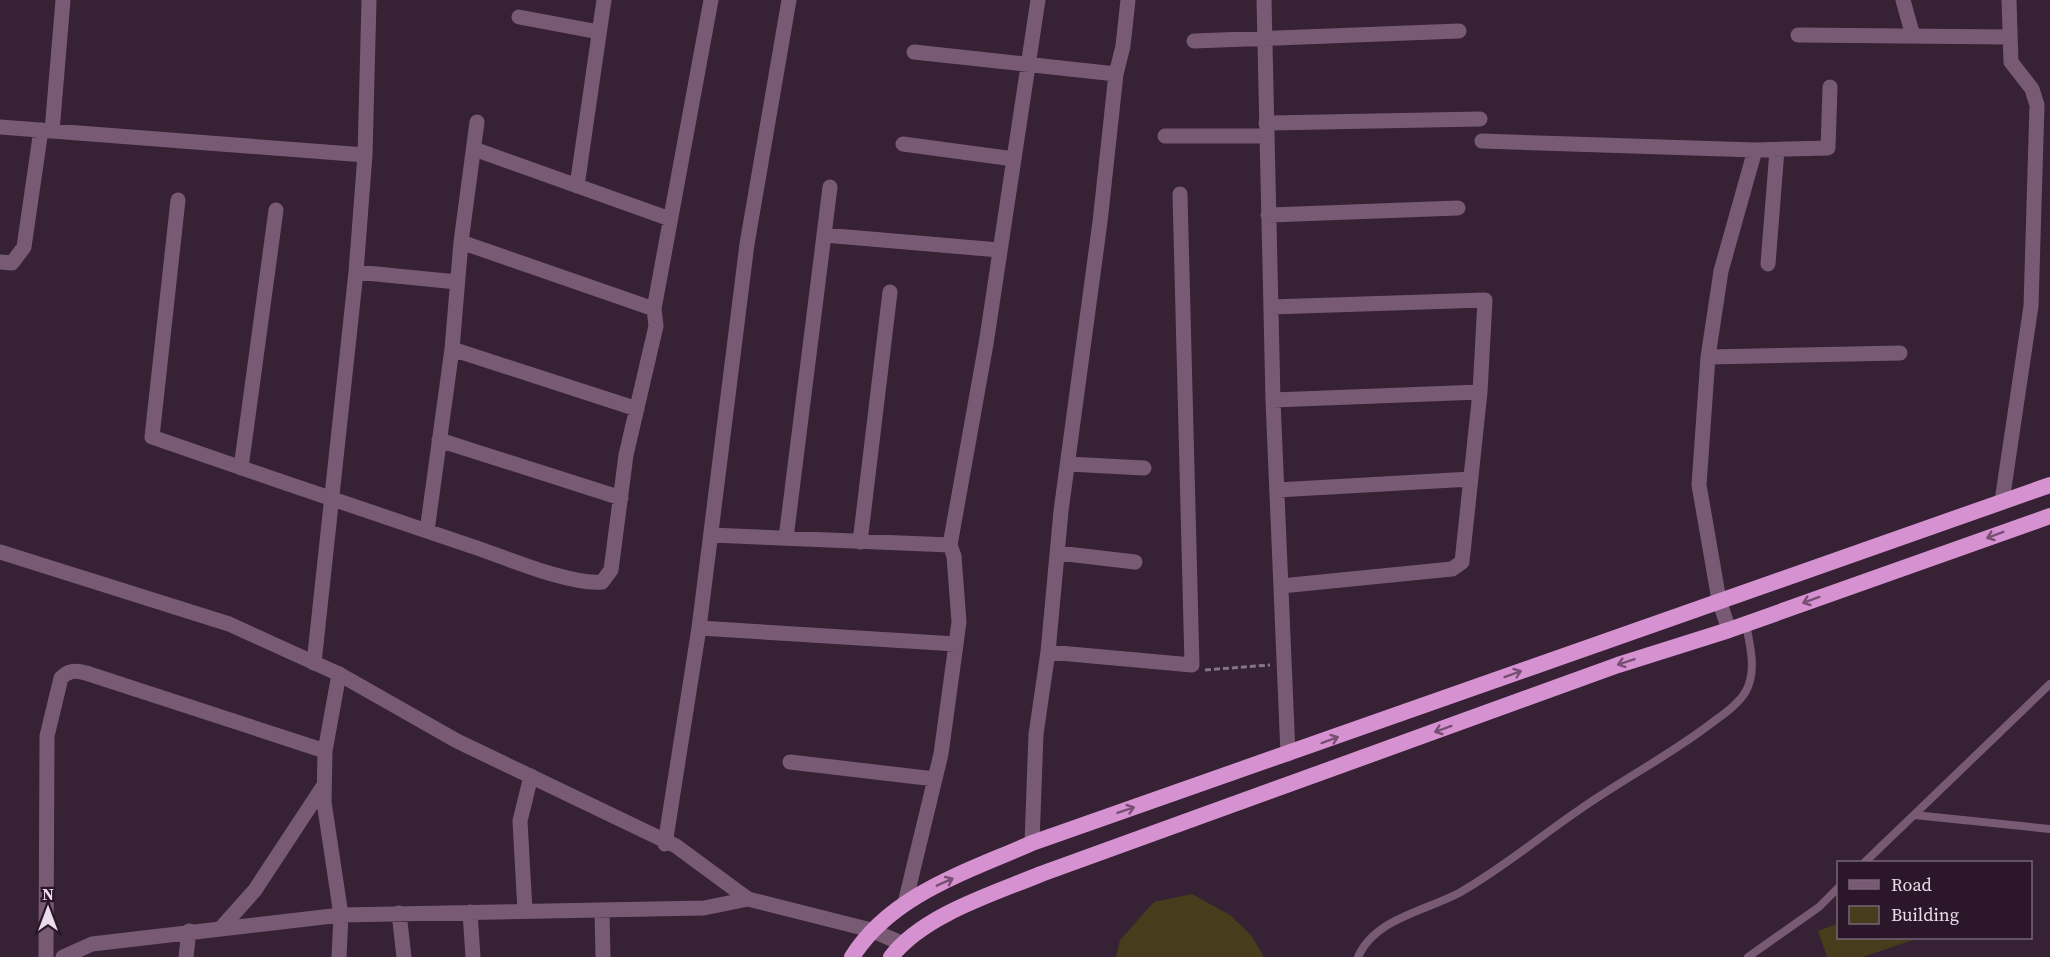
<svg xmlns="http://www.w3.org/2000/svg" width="2050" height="957" viewBox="0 0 2050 957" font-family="'Source Serif 4',serif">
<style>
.building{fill:#473d1c}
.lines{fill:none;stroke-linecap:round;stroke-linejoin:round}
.path{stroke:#867485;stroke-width:3;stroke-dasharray:6 3;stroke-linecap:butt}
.service{stroke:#785a75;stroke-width:8}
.minor{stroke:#785a75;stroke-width:15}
.tertiary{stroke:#785a75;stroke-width:15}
.trunk{stroke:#d691d0;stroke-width:16}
.oneway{stroke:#784e75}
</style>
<rect width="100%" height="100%" fill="#362135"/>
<path class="building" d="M1192,894L1230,915L1251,935L1264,957H1116L1120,940L1154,902Z
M1839,923V938L1913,940L1863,957H1827L1818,931Z"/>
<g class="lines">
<path class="path" d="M1205,670L1270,665"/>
<path class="service" d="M1914,815L2050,829
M1865,862L2050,684
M1358,957C1374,919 1425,911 1459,893C1503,868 1538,838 1579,810C1622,780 1668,756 1709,725C1722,715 1738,705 1746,691C1757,670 1750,646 1746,624
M1748,957L1819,907L1838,888"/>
<path class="minor" d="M1264,0L1273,400L1288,754
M1903,0L1913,36
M519,17L599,32
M1798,35L2009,37
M1194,41L1459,31
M914,52L1116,74
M477,122L461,242L654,309L711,0
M1266,123L1480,119
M0,127L365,155
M52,131L63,0
M1165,136H1266
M1482,141L1755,150L1721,271L1708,357
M903,144L1014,159
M474,149L670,219
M1755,150L1828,148L1830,87
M577,186L604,0
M178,200L152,437C258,474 365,510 471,546C505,557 568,585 602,582L611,570L626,455L656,326L654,309
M1268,215L1458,208
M824,235L999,250
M0,262L12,263L24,247L41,130
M1768,264L1777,150
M356,272L457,282
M1271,307L1485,300L1480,392L1462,562L1452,569L1281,586
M452,349L637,409
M1273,400L1480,392
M439,440L621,498
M1068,464L1144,468
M241,468L276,210
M1277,490L1471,479
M2002,501L2031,306L2037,105L2032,89L2011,62L2009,0
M427,531L452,349L461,242
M711,535L950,545L954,556L959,622L941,754L905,903
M786,538L830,187
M860,542L890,292
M950,545L986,344L1038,0
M1058,553L1135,562
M699,628L956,644
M1729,630L1719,600L1699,485L1708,357L1900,353
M1048,652L1192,665L1180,194
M314,663L356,272L365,155L369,0
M790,762L935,779
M1032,843L1036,734L1048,652L1061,511L1100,222L1116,74L1123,46L1128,0
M665,844L699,628L747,244L789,0
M602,910L603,957
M525,911L520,821L531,776
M470,912L473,957
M399,913L404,957
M221,928L255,890L324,785
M46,957L47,736L61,678C69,670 76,670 86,673L325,751
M63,957L92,944L341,915L704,908L748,899
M186,957L189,931
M339,957L341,915L324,802L325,751L339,674"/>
<path class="tertiary" d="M0,552L229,624L339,674L457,741L676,846L748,899L871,930L901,943"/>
<path class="trunk" d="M852,957C892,894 967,872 1032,843L2050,485
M891,957C923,915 993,894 1041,874L1618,665L1729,630L2050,516"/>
</g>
<defs><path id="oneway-shaft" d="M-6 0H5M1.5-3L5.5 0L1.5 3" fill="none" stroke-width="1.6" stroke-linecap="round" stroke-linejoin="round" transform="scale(1.5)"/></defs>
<g class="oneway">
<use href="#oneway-shaft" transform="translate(1995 535) rotate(160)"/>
<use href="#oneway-shaft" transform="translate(1811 600) rotate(160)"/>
<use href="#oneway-shaft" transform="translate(1626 662) rotate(162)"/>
<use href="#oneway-shaft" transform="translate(1513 674) rotate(-20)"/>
<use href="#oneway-shaft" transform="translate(1443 729) rotate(160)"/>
<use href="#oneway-shaft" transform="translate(1330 740) rotate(-20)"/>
<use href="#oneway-shaft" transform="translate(1126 810) rotate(-19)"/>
<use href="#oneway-shaft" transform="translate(945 882) rotate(-24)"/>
</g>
<rect x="1837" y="861" width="195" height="78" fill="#2c172a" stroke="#786676" stroke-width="1.5"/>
<rect x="1849" y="880" width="30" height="9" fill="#785a75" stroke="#786676" stroke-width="1.5"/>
<text x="1891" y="891" font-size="18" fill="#ebdce9">Road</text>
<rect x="1849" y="906" width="30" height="18" fill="#473d1c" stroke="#786676" stroke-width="1.5"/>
<text x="1891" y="921" font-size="18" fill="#ebdce9">Building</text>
<g transform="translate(48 909)" stroke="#2c172a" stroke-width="4.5" paint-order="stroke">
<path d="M0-4.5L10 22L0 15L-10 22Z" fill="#ebdce9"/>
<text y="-9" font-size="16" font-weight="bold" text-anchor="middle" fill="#ebdce9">N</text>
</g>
</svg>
